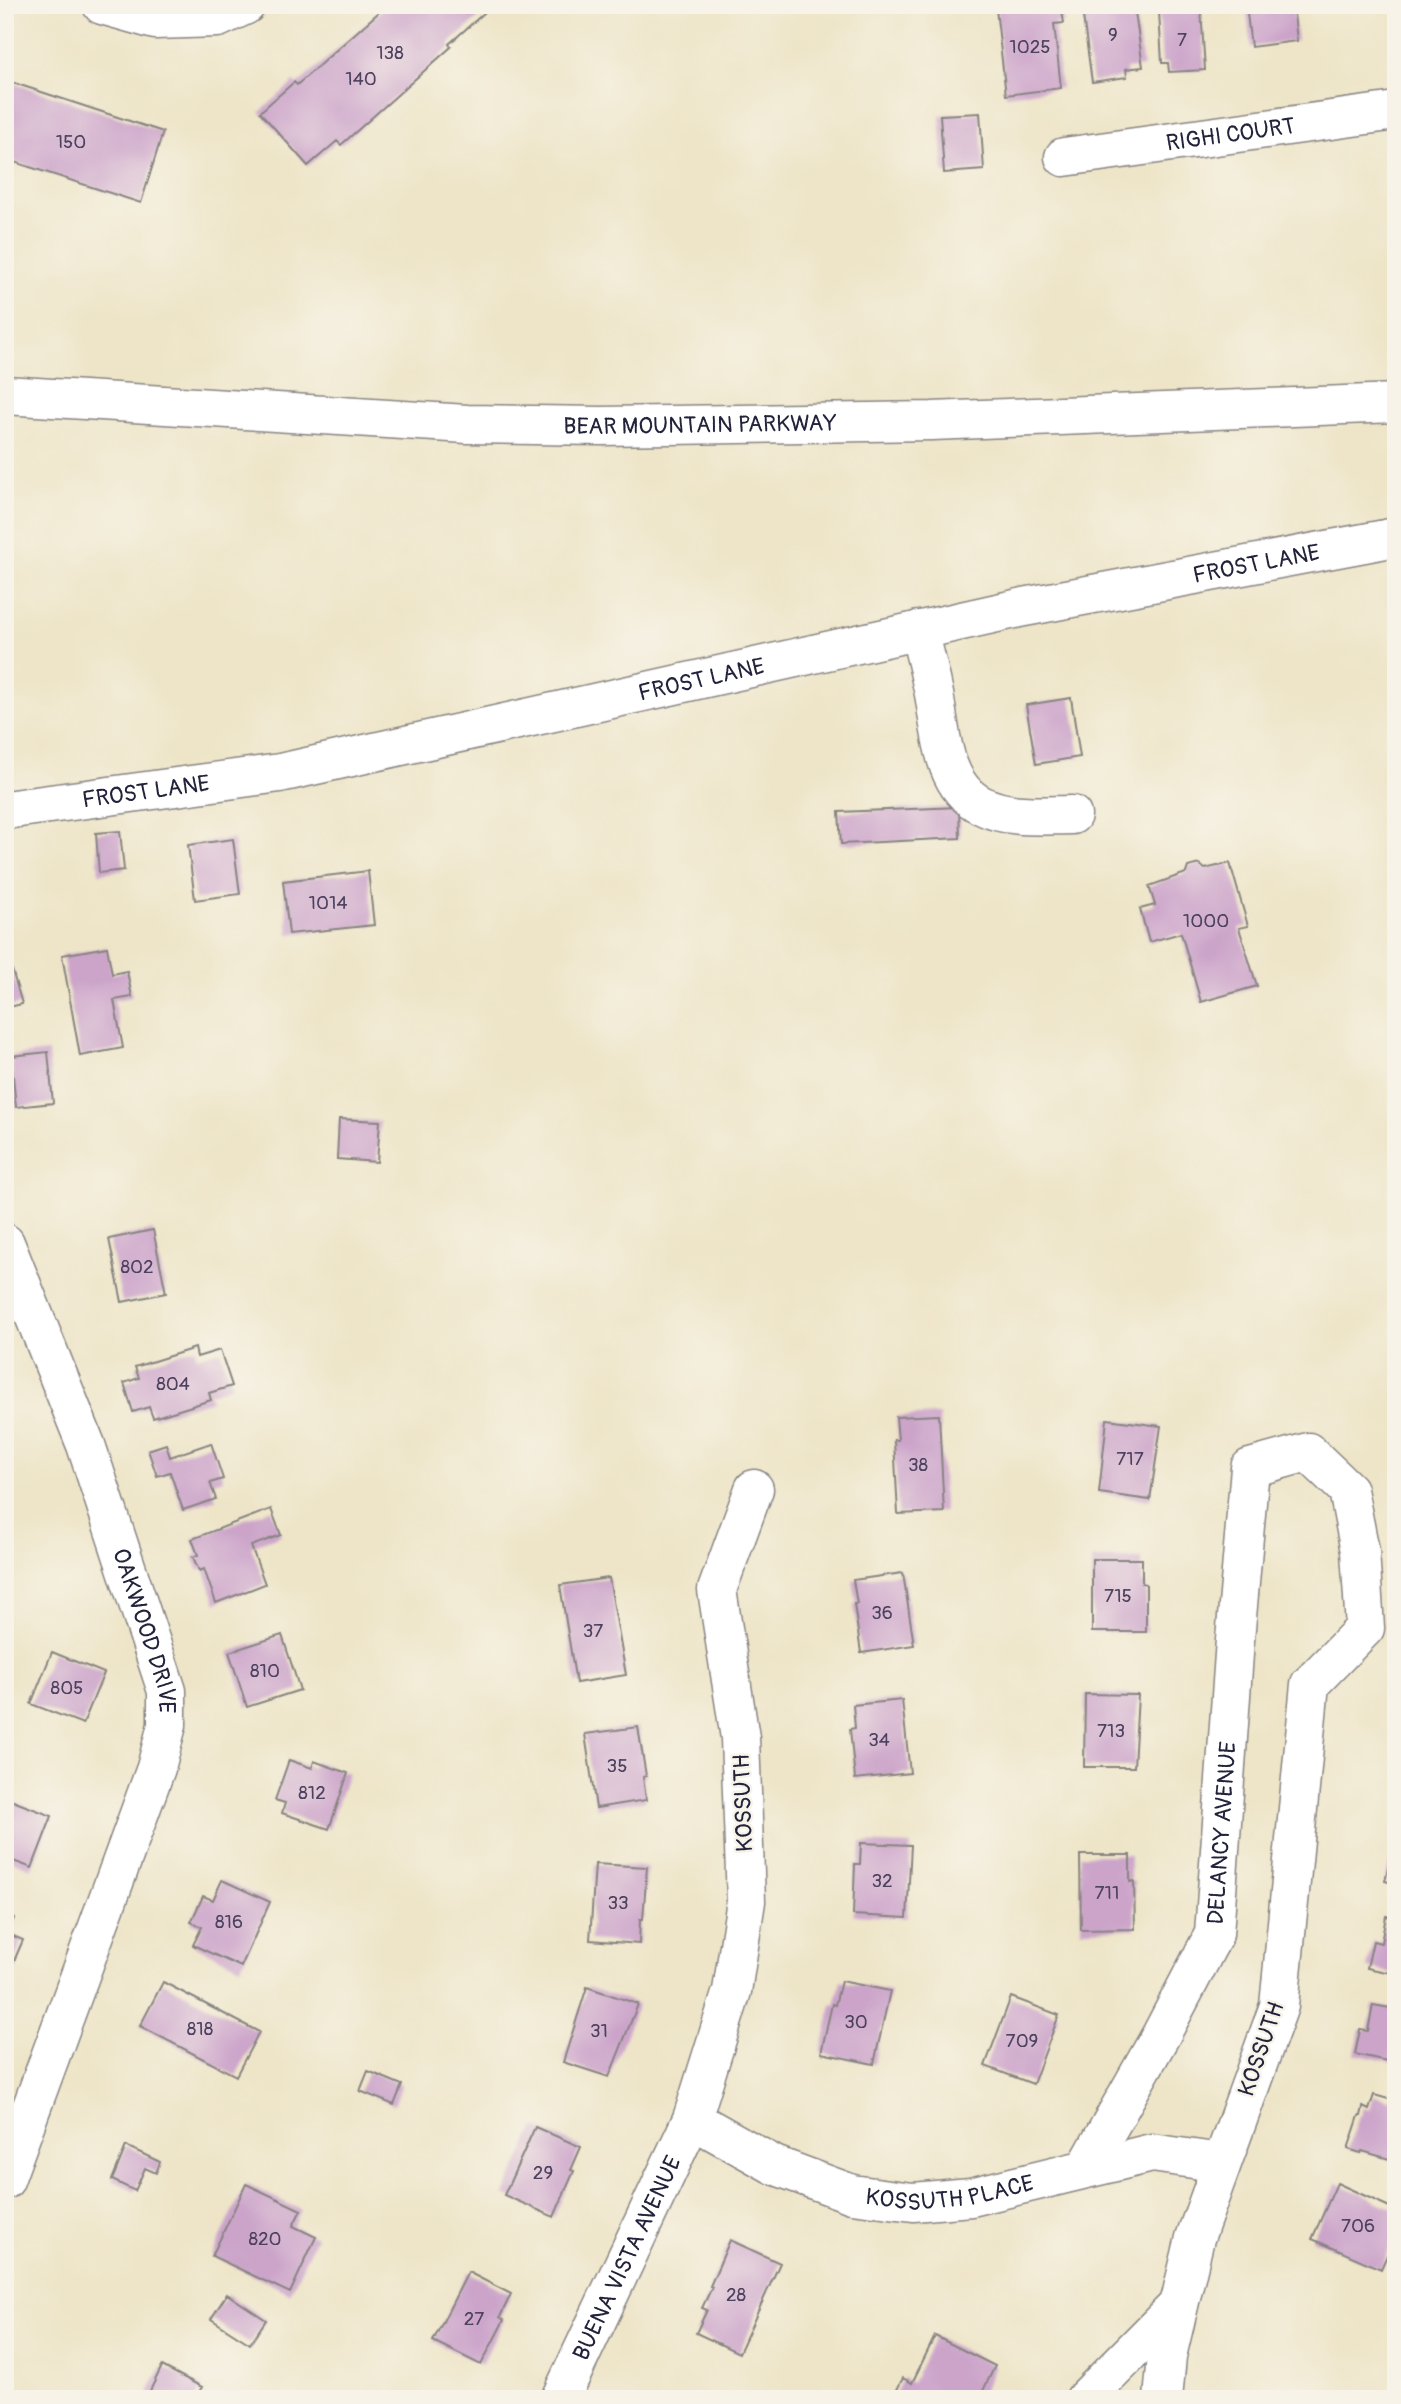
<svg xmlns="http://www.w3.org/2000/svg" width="1401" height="2404" viewBox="0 0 1401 2404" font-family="Pangolin,sans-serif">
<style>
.building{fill:#cca4ca}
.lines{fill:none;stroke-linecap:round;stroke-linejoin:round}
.minor-casing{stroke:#888482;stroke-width:41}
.highway-casing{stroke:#888482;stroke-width:41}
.minor{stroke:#fff;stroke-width:38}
.highway{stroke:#fff;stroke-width:38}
.labels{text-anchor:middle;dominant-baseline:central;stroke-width:5;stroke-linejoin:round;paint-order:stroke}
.number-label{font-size:19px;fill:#4c425f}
.street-label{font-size:23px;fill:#22223b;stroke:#f7f3e8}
</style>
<rect width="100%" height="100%" fill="#f7f3e8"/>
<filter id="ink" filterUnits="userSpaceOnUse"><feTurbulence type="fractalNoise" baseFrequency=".0143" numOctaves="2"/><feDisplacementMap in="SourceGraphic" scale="14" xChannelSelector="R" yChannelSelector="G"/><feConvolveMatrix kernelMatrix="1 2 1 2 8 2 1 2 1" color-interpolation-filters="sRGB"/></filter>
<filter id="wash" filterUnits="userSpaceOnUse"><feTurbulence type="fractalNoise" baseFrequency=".00686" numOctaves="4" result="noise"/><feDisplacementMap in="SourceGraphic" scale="28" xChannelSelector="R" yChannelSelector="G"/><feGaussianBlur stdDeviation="1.57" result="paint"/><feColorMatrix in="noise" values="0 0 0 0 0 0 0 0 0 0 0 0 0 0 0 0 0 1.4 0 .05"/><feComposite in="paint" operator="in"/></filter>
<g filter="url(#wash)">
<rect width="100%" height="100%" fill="#eee5c8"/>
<g id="blocks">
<path class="building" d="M387,5H493L449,44L451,47L368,121L341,145L337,141L308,166L260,112L294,82L297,85Z
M1029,5H1061L1064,23L1054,24L1061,88L1006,95L996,9Z
M1099,5H1134L1143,67L1126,69L1127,77L1092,82L1082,9Z
M1246,5H1293L1297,41L1251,47Z
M1201,9L1205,70L1169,72L1168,63H1162L1159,12Z
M5,80L163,132L141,203L5,159Z
M980,113L984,170L944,173L940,115Z
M1071,698L1080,757L1036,764L1026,705Z
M959,807L960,838L841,844L839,812Z
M120,831L124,870L99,873L96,833Z
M233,839L240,894L195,900L188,845Z
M1230,863L1248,926L1239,928L1257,986L1201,1002L1181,933L1149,942L1140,909L1155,905L1149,886L1186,873L1188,867L1199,864L1205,869Z
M368,871L374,925L289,934L283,881Z
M5,946L22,1004L5,1008Z
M107,947L112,974L127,971L132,997L114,1000L123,1048L80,1056L62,955Z
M48,1052L53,1103L16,1107L11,1056Z
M339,1119L380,1121L377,1162L337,1159Z
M153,1230L166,1293L122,1302L109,1239Z
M195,1348L197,1357L220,1350L232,1386L209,1393L211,1400L153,1418L149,1407L133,1412L124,1383L139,1378L135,1367Z
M939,1415L944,1512L898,1514L894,1440H898L896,1417Z
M1107,1419L1161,1426L1150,1500L1099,1493Z
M211,1443L223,1479L210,1483L216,1499L183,1510L170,1472L157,1476L148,1450L166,1444L170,1457Z
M271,1509L281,1535L251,1546L265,1584L216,1603L204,1569L199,1571L193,1557L198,1555L192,1539Z
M1092,1559H1142V1583L1146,1584V1632H1092Z
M903,1573L914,1645L861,1653L854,1604H857L853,1580Z
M609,1578L626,1675L576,1683L560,1585Z
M282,1635L300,1690L247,1707L229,1652Z
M52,1652L104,1673L83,1724L31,1704Z
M1085,1694L1138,1695L1134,1767H1084Z
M902,1700L910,1773L855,1779L850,1729L855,1728L853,1705Z
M638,1727L646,1776L643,1777L646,1800L596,1808L585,1734Z
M289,1760L312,1768L314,1761L348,1773L329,1829L282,1813L285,1803L275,1800Z
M5,1798L52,1816L32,1868L5,1858Z
M1395,1841H1396V1884L1385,1881Z
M861,1843L911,1845L907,1918L853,1915L855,1864H860Z
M1080,1855H1130V1882L1134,1881L1135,1929L1081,1930Z
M595,1864L647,1867L643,1919H640L639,1944L590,1940Z
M222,1880L270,1902L241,1967L193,1945L202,1927L191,1922L203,1896L213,1900Z
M5,1914L14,1918L8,1934L23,1940L5,1982Z
M1386,1916L1396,1918V1974L1367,1968L1373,1941L1381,1943Z
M841,1981L890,1991L874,2064L821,2053L832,2004L835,2005Z
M163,1982L259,2032L236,2076L140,2026Z
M587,1987L638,2004L609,2077L563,2062Z
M1011,1997L1059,2015L1033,2084L985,2066Z
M1373,2005L1396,2009V2063L1355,2054L1360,2030L1368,2031Z
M368,2071L402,2085L394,2105L360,2091Z
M1374,2095L1396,2101V2161L1362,2151L1361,2153L1348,2149L1359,2116H1361L1363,2107L1369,2110Z
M535,2127L581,2147L571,2170L574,2171L554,2217L504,2195Z
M126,2146L160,2162L156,2173L145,2168L135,2191L112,2180Z
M1337,2183L1396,2210V2235L1381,2269L1312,2239Z
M246,2184L301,2210L293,2226L316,2237L290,2293L212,2256Z
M730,2240L780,2263L739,2353L696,2333L707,2310L702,2308L712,2287L710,2286Z
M468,2272L511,2294L500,2317L504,2320L481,2365L433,2341Z
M227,2294L266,2320L250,2344L211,2319Z
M935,2336L995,2366L979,2399H892L903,2378L912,2383Z
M162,2366L202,2387L195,2399H146Z"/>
</g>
</g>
<g filter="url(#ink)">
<use href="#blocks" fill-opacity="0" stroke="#888482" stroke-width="2"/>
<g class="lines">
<defs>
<g id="minor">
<path d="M102,5L155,20L218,18L246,5"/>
<path id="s1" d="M1064,157L1396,111"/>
<path d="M919,630C924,651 930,673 934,694C941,731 942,785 981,805C1008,819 1042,815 1072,815"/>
<path id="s2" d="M5,810L280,773L1024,607L1396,537"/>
<path id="s3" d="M5,1243L86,1445L167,1691V1725L156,1768L5,2180"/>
<path id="s4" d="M692,2119L774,2165L852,2194L913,2202L971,2197L1152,2153L1221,2163"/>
<path id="s5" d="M1086,2168L1161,2035L1214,1934L1235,1640L1250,1468L1308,1452L1348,1490L1360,1551L1365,1628L1310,1684L1279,2006L1195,2238L1167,2356L1163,2399"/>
<path id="s6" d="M560,2399L692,2119L732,1991L746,1901L740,1738L717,1590L754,1489"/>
<path d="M1085,2399L1179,2304"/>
</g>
<g id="highway">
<path id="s7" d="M5,395L467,424L601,426L932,421L1396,403"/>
</g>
</defs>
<use href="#minor" class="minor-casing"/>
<use href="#highway" class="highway-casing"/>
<use href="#minor" class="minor"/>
<use href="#highway" class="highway"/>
</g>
</g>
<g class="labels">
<g class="number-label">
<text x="1113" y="35">9</text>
<text x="1182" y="40">7</text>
<text x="1030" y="47">1025</text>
<text x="390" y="53">138</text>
<text x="361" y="79">140</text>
<text x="71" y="142">150</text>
<text x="328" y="903">1014</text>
<text x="1206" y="921">1000</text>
<text x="137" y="1267">802</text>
<text x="173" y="1384">804</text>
<text x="1130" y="1459">717</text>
<text x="918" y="1465">38</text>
<text x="1118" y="1596">715</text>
<text x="882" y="1613">36</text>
<text x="593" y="1631">37</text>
<text x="265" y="1671">810</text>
<text x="67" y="1688">805</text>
<text x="1111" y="1731">713</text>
<text x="879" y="1740">34</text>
<text x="617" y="1766">35</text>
<text x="312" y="1793">812</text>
<text x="882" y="1881">32</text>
<text x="1107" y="1893">711</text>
<text x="618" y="1903">33</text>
<text x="229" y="1922">816</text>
<text x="856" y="2022">30</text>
<text x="200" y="2029">818</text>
<text x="599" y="2031">31</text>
<text x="1022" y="2041">709</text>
<text x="543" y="2173">29</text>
<text x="1358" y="2226">706</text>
<text x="265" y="2239">820</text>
<text x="736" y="2295">28</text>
<text x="474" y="2319">27</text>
</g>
<g class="street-label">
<text stroke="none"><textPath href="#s1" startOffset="168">RIGHI COURT</textPath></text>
<text stroke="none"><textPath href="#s7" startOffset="696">BEAR MOUNTAIN PARKWAY</textPath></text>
<text stroke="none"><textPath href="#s2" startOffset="1276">FROST LANE</textPath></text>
<text stroke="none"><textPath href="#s2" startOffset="709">FROST LANE</textPath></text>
<text stroke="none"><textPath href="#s2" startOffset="142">FROST LANE</textPath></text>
<text stroke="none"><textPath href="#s3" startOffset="413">OAKWOOD DRIVE</textPath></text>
<text transform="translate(743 1803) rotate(-92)">KOSSUTH</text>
<text stroke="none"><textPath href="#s5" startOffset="368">DELANCY AVENUE</textPath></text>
<text transform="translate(1261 2049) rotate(-71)">KOSSUTH</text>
<text stroke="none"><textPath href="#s4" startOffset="276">KOSSUTH PLACE</textPath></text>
<text stroke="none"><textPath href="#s6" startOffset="156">BUENA VISTA AVENUE</textPath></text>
</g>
</g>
<rect width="1401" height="2404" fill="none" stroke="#f7f3e8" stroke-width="28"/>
</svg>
